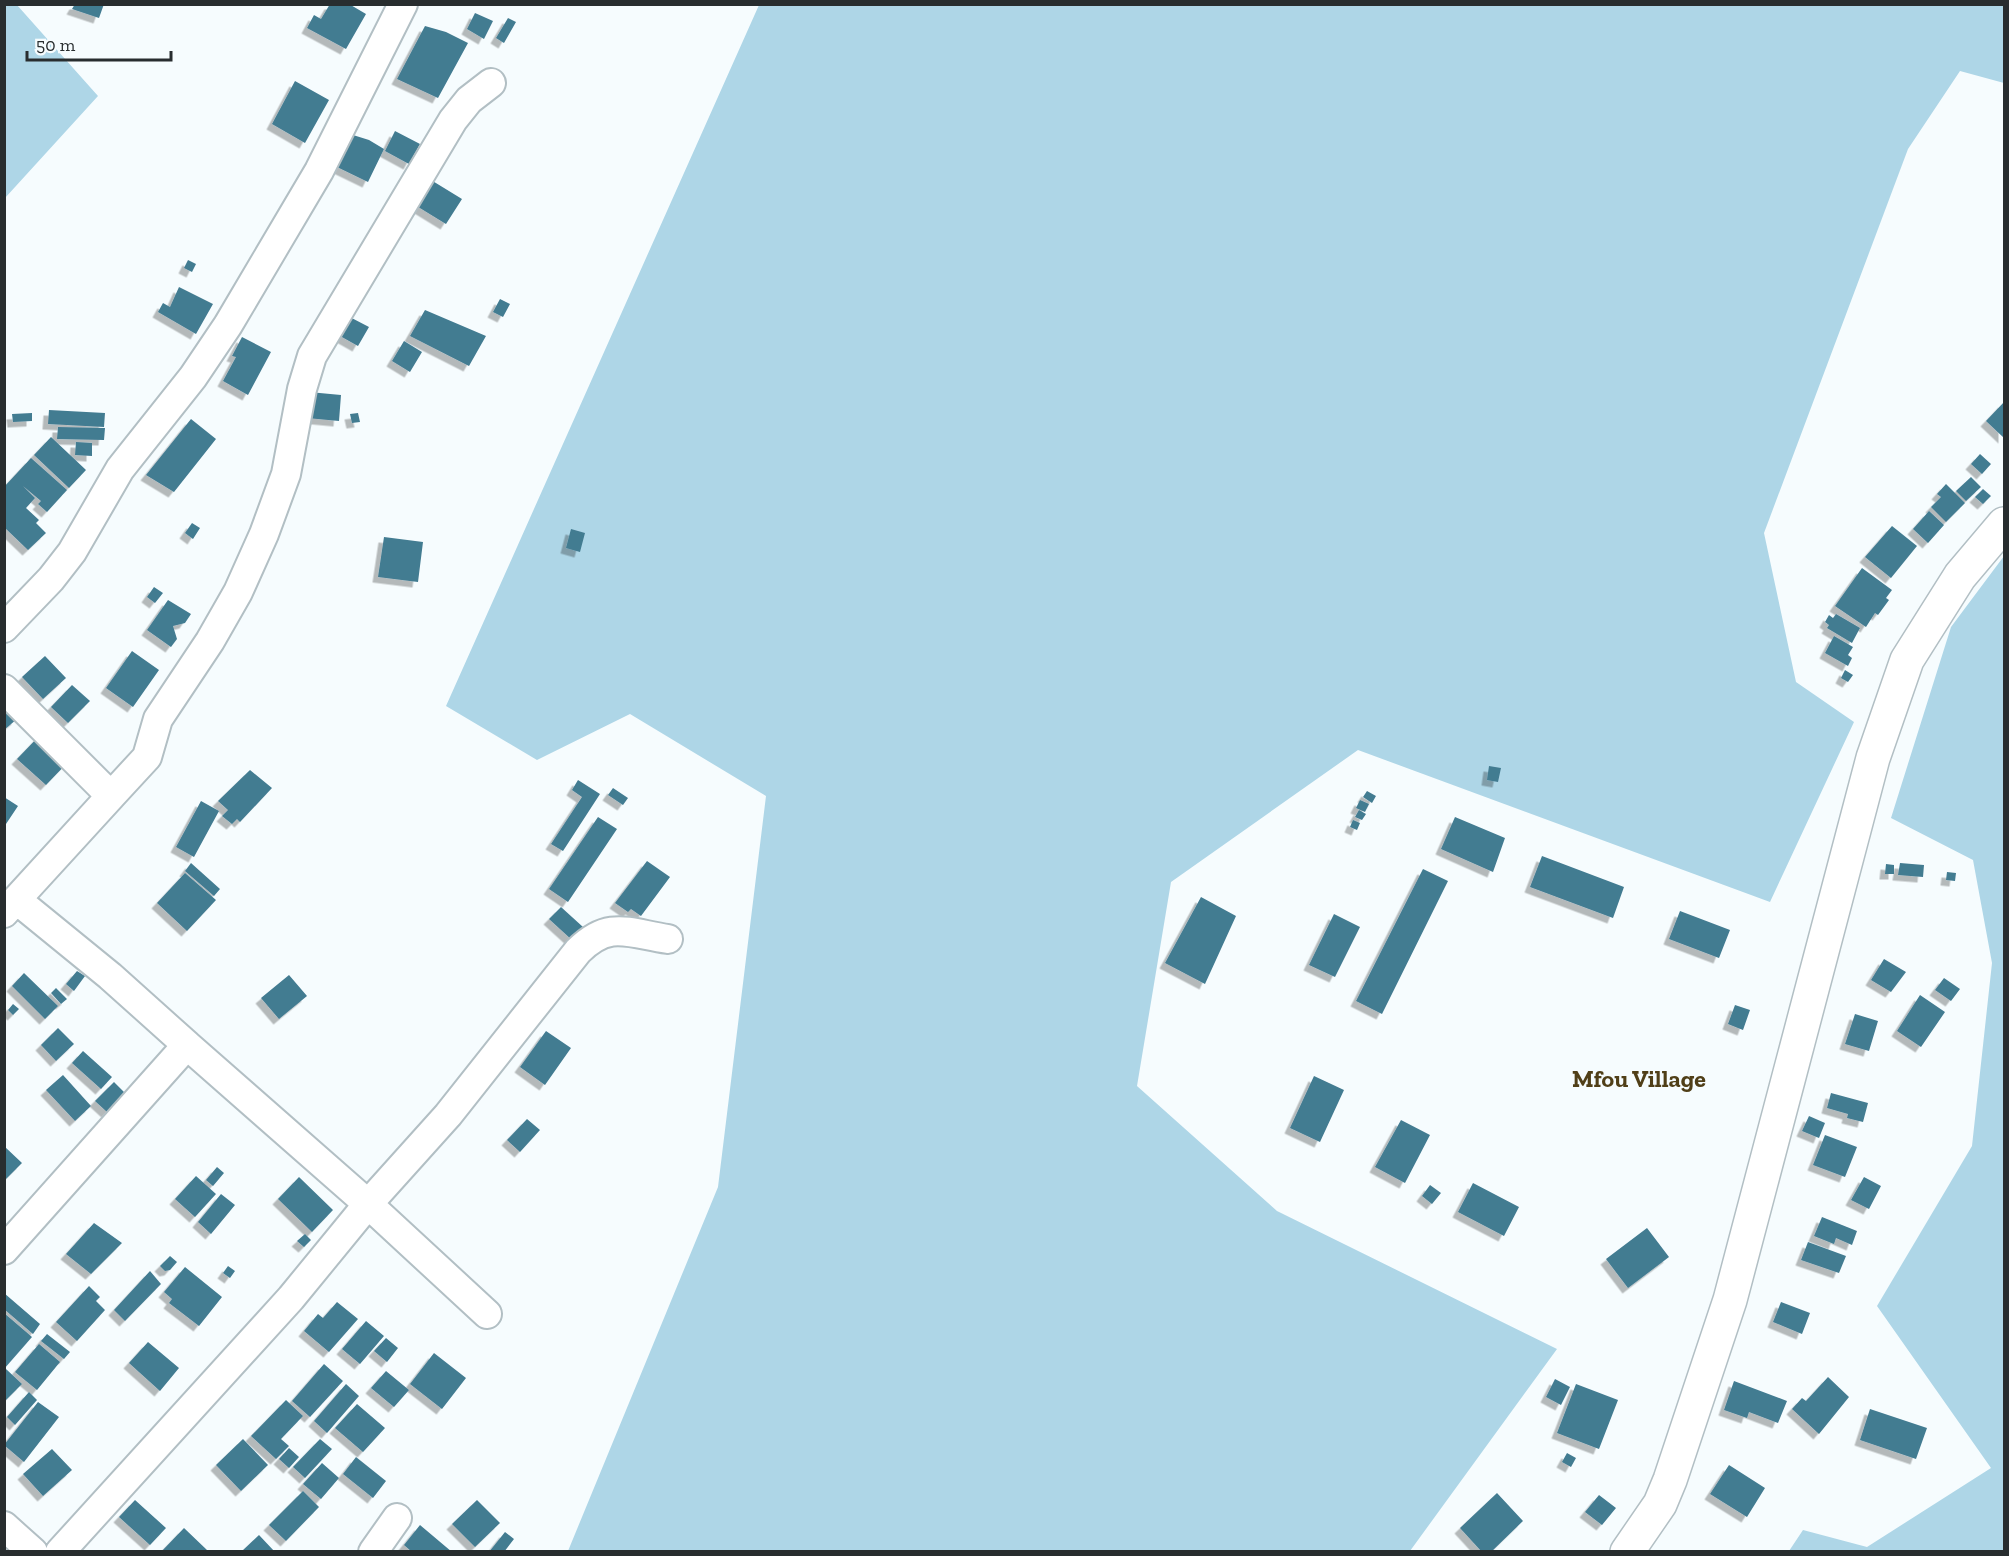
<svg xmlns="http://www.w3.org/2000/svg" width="2009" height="1556" viewBox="0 0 2009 1556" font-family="'Zilla Slab',serif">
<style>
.green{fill:#aed6e7}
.building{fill:#437b91;filter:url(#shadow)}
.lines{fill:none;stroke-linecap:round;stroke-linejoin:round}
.minor-casing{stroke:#b2bfc4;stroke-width:32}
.major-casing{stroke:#b2bfc4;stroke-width:36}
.minor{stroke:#fff;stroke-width:28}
.major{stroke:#fff;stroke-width:33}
.labels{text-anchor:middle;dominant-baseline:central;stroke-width:6;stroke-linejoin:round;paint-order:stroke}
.quarter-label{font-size:24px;font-weight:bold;fill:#503f18;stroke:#f6fcfe}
</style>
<defs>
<filter id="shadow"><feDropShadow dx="-5.5" dy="5.5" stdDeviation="0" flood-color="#0004"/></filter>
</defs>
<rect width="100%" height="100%" fill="#f6fcfe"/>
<path class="green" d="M5,4L17,5L98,96L5,198Z
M759,5H2004V83L1960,71L1908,149L1764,533L1796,682L1854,722L1770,902L1358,750L1171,882L1137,1086L1277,1211L1557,1349L1410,1551H568L718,1187L766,796L630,714L537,760L446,706Z
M2004,556V1551H1789L1803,1530L1867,1547L1991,1468L1877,1306L1972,1146L1992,963L1973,860L1891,818L1951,627Z"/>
<path class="building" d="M75,4H104L99,18L72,9Z
M330,4H349L366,14L346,49L307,28L314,15L321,19Z
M475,13L493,21L484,39L467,29Z
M508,18L516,22L504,43L496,38Z
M425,26L446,32L468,43L438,98L397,79Z
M295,81L329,100L305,143L272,124Z
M395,131L420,144L409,164L385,151Z
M353,135L369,140L384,149L368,182L337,167Z
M431,180L462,199L446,224L415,205Z
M188,260L196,264L192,272L184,268Z
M179,287L213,304L196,334L158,312L163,303L170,307Z
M500,299L510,304L503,317L493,312Z
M425,310L486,336L469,366L410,336Z
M344,314L369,327L358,346L333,332Z
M242,337L271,352L248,395L223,381L236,357L232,356Z
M404,341L422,352L410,372L392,361Z
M309,392L341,395L339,421L307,418Z
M2004,402V438L1986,421Z
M49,410L105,413L104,427L48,424Z
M32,413V421L13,422L12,414Z
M358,413L360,422L352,423L350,414Z
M191,419L216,439L174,492L146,475Z
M58,427L105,428L104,440L57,439Z
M51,437L86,470L69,488L34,455Z
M76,442L92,443V456L75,455Z
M1980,454L1991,464L1982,474L1971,464Z
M31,458L67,490L47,512L38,504L41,501L23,486L35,498L26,508L39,520L36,523L46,533L28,550L4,527V487Z
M1971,477L1981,487L1966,501L1956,491Z
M1946,484L1965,503L1946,522L1931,507L1941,497L1937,494Z
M1983,489L1991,496L1983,504L1975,497Z
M1929,511L1944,525L1928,543L1913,529Z
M192,523L200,528L193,539L185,533Z
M1892,526L1917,546L1891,578L1865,557Z
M571,529L585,533L580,552L566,548Z
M384,537L423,542L418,582L378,577Z
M1862,568L1892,590L1886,598L1889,600L1878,615L1875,613L1866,627L1835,606Z
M154,587L163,593L155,603L147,597Z
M168,600L191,614L185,623L173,626L177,639L171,647L147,630Z
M1836,614L1860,628L1852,643L1827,628L1829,625L1825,622L1829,615L1833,618Z
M1834,636L1853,647L1848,655L1852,658L1848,666L1825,653Z
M132,651L159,670L133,707L106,688Z
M45,656L66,678L43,699L22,677Z
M1845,670L1853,675L1848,682L1841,678Z
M72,685L90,701L68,723L51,707Z
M4,705L17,719L4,730Z
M42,733L70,760L46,785L17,759Z
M1489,766L1501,768L1498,782L1487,780Z
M250,770L272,788L240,822L237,819L232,824L222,816L228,810L218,801Z
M578,780L600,794L563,851L551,844L582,797L572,790Z
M613,788L628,798L623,805L608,795Z
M1367,791L1376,796L1372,803L1363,797Z
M4,797L18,806L4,827Z
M1360,800L1369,804L1365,812L1356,808Z
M201,801L219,811L194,857L176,847Z
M1359,810L1366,814L1362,820L1355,817Z
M598,817L617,829L568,902L549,889Z
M1455,817L1505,838L1493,872L1441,849Z
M1353,820L1360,823L1357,830L1350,827Z
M1542,856L1624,887L1613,918L1530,887Z
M647,861L670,877L641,916L631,909L628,912L615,903Z
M191,863L220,889L214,896L185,871Z
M1900,863L1924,865L1923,877L1898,875Z
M1886,864L1894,865V874H1885Z
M1423,869L1448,881L1382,1014L1356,1001Z
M1947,872L1956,873L1955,881L1946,880Z
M185,873L216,900L187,931L157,903Z
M1201,897L1236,916L1205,984L1165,963Z
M561,907L583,927L572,940L549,919Z
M1680,911L1730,930L1719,958L1669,939Z
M1334,914L1360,927L1335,977L1309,965Z
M1884,959L1906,972L1891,992L1871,980Z
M77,971L85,976L74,991L66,984Z
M24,973L58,1006L45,1019L12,986Z
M289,975L307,996L279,1019L261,998Z
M1944,978L1960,989L1951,1001L1935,990Z
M56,988L67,999L61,1004L51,993Z
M1920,995L1945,1012L1921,1047L1897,1031Z
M13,1004L19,1009L13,1015L8,1010Z
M1735,1005L1750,1010L1743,1030L1728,1024Z
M1855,1014L1878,1021L1869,1051L1845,1044Z
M58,1028L74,1044L56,1061L41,1045Z
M546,1031L571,1048L545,1085L520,1067Z
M83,1051L112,1077L101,1089L72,1063Z
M63,1075L91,1106L75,1121L46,1090Z
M1314,1076L1344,1090L1320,1142L1290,1128Z
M114,1082L125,1093L107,1112L95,1101Z
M1831,1093L1868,1103L1863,1122L1847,1118L1848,1114L1827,1108Z
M1809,1116L1825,1123L1819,1138L1802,1131Z
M527,1119L540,1130L520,1152L507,1140Z
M1401,1120L1430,1135L1405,1183L1375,1167Z
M1825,1135L1857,1147L1845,1177L1813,1165Z
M4,1146L22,1163L4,1181Z
M217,1167L224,1173L213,1186L206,1180Z
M196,1176L216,1194L195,1217L175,1199Z
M299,1177L333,1210L312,1232L278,1199Z
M1864,1177L1881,1186L1869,1209L1851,1200Z
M1473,1183L1519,1207L1504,1236L1458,1212Z
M1430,1185L1441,1193L1432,1204L1422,1196Z
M221,1194L235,1205L211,1234L198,1222Z
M1822,1217L1857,1231L1852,1245L1836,1238L1834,1244L1814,1236Z
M94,1223L122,1243L91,1274L66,1254Z
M1647,1228L1669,1257L1628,1288L1606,1259Z
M305,1234L311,1240L304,1247L297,1241Z
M1808,1242L1846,1256L1839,1273L1801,1260Z
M170,1256L177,1262L170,1270L165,1271L160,1266Z
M228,1266L235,1271L230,1278L223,1273Z
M185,1267L222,1297L199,1326L169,1303L172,1299L164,1292Z
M150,1271L161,1284L125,1321L114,1310Z
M89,1286L100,1297L96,1301L105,1310L77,1341L56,1322Z
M4,1293L40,1324L33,1334L4,1309Z
M337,1302L358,1319L329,1352L304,1331L318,1314L323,1318Z
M1781,1302L1810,1313L1802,1334L1773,1322Z
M4,1313L32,1337L4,1369Z
M366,1321L384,1336L360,1364L342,1349Z
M47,1334L70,1352L64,1359L41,1341Z
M386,1338L398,1348L387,1362L374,1351Z
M148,1342L179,1368L160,1391L129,1363Z
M39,1344L60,1362L37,1390L15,1372Z
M434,1353L466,1378L442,1409L410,1384Z
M324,1364L343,1381L310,1417L292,1401Z
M6,1369L22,1384L4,1402V1370Z
M386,1371L409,1390L394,1407L371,1388Z
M1828,1377L1849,1397L1819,1434L1792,1409L1802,1398L1806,1401Z
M1555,1379L1570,1387L1561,1405L1546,1397Z
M1734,1381L1787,1401L1778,1423L1749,1412L1747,1418L1724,1410Z
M346,1384L359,1396L327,1433L314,1421Z
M1576,1384L1618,1400L1599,1449L1557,1433Z
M29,1392L37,1400L15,1425L7,1417Z
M286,1400L303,1416L281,1439L289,1446L276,1459L251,1436Z
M38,1402L59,1417L24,1462L4,1445Z
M357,1404L385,1428L363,1452L335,1428Z
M1870,1409L1927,1428L1916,1459L1860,1440Z
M243,1439L268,1465L241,1491L216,1465Z
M320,1439L332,1449L305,1478L293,1467Z
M289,1448L299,1457L289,1468L279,1459Z
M52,1449L72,1470L43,1496L23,1474Z
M1567,1453L1576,1458L1571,1467L1562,1462Z
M356,1457L386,1481L373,1498L343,1474Z
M322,1463L339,1478L321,1499L303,1484Z
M1729,1465L1765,1488L1747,1517L1710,1494Z
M303,1491L319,1507L286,1541L269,1525Z
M1497,1493L1523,1521L1491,1552H1482L1460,1528Z
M1599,1495L1616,1508L1602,1525L1585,1512Z
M135,1500L166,1528L150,1545L119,1517Z
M477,1500L500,1523L475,1547L452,1524Z
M420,1525L452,1552H412L404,1545Z
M184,1528L207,1550L161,1552Z
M505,1532L514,1539L504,1552H489Z
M259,1535L275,1552H241Z"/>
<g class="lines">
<defs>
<path id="minor" d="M4,628L51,579L72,552L120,469L193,377L228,325L319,171L403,4
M4,689L111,796L4,913
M111,796L147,757L158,719L210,641L238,592L264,534L286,474L302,389L312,356L453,120L469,100L491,83
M187,1045L368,1204L487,1314
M4,1250L187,1045L110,976L18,901
M4,1526L33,1552
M60,1552L291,1298L368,1204L448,1115L578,951C609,920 628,933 668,939
M373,1552L397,1518"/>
<path id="major" d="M1627,1552L1660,1504L1670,1480L1730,1300L1873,758L1907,660L1960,576L2004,524"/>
</defs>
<use href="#minor" class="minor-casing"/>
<use href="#major" class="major-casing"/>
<use href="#minor" class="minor"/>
<use href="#major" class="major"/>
</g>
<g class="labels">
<g class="quarter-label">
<text x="1639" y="1078">Mfou Village</text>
</g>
</g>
<rect width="2009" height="1556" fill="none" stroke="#282d2f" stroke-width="12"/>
<path d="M27 51v9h144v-9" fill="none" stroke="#282d2f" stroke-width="3"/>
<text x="36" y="51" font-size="18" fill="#282d2f" stroke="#f6fcfe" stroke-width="4.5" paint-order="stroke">50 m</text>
</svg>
